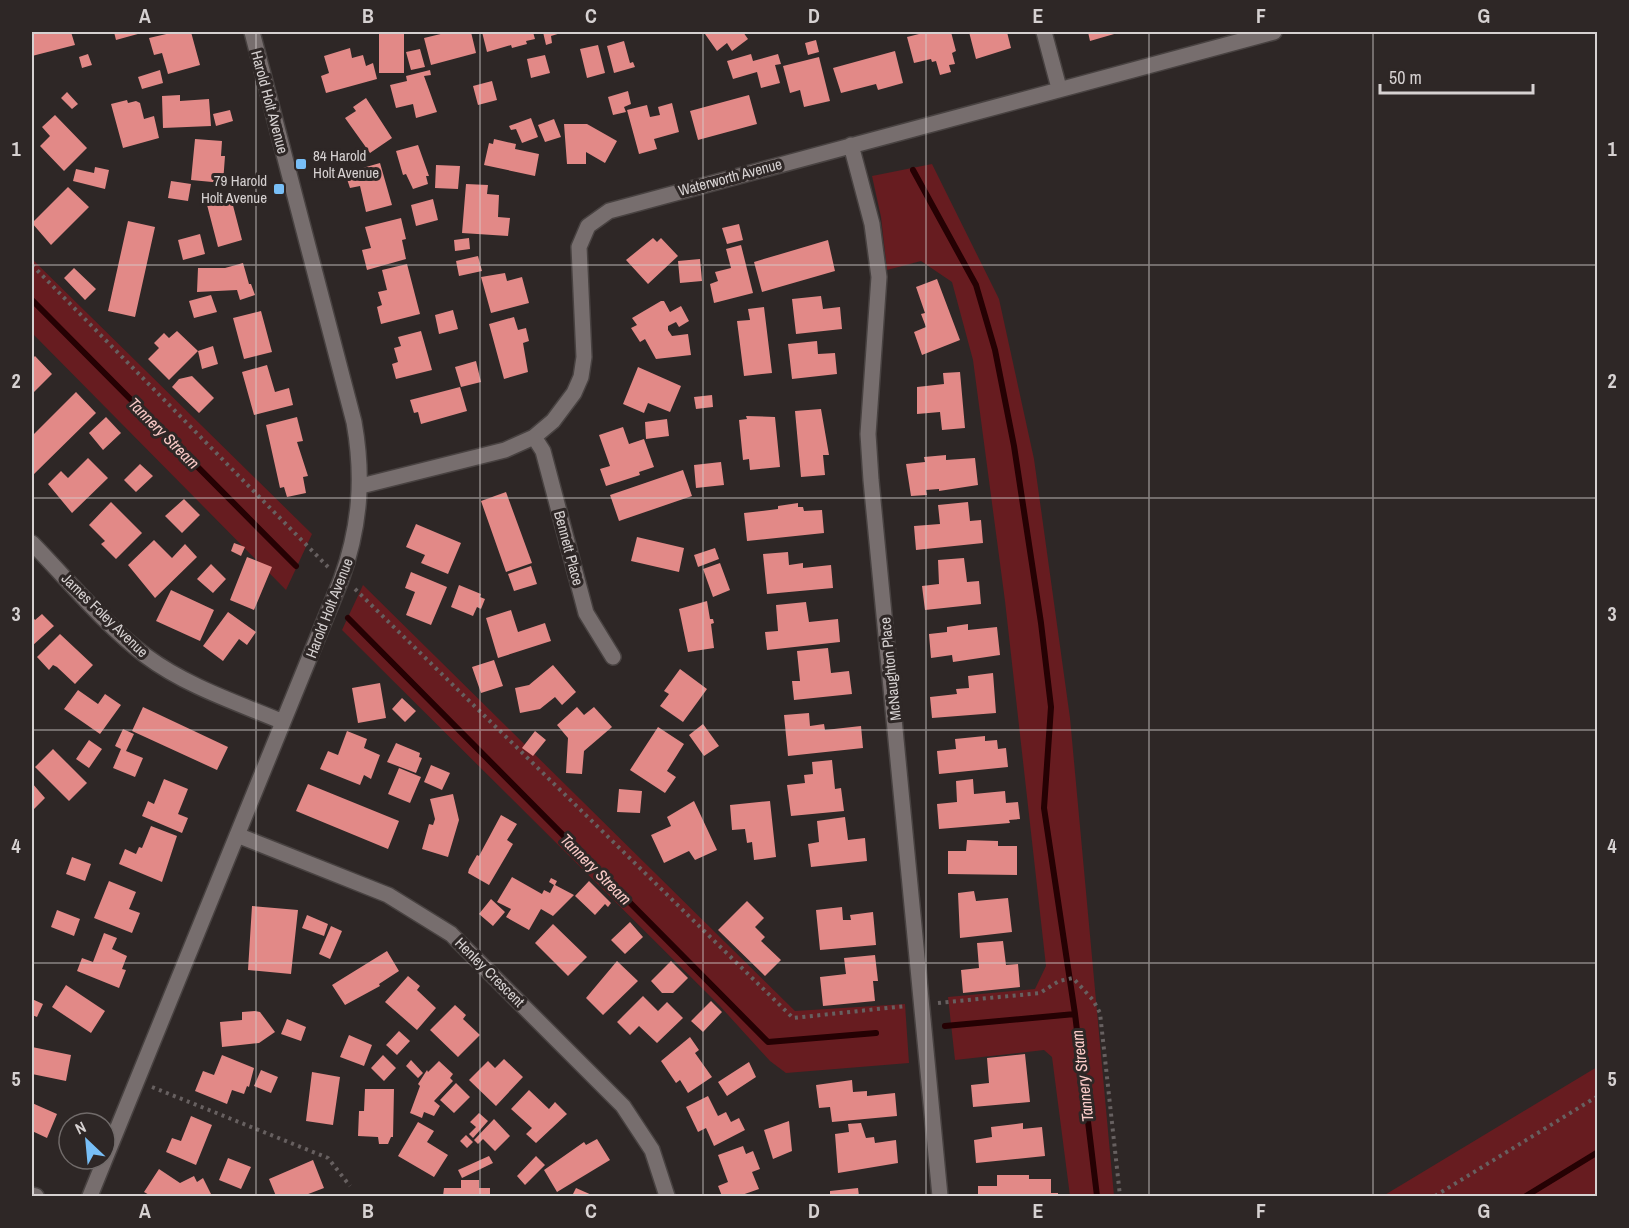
<svg xmlns="http://www.w3.org/2000/svg" width="1629" height="1228" viewBox="0 0 1629 1228" font-family="'Archivo Narrow',sans-serif">
<style>
.green{fill:#671c20}
.lines{fill:none;stroke-linecap:round;stroke-linejoin:round}
.stream{stroke:#250103;stroke-width:6}
.building{fill:#e28987}
.minor-casing{stroke:#484241;stroke-width:18}
.path{stroke:#676060;stroke-width:4;stroke-dasharray:3 4.5;stroke-linecap:butt}
.minor{stroke:#776e6e;stroke-width:15}
.grid{fill:none;stroke:#d6d1d1;stroke-width:1.5;stroke-opacity:0.55}
.poi-dot{fill:#78bff7;stroke:#2e2726;stroke-width:2}
.labels{text-anchor:middle;dominant-baseline:central;stroke-width:6;stroke-linejoin:round;paint-order:stroke}
.street-label{font-size:15px;fill:#d6d1d1;stroke:#2e2726}
.poi-label{font-size:15px;fill:#d6d1d1;stroke:#2e2726;text-anchor:start}
.water-label{font-size:16px;font-style:italic;fill:#fbcbc8;stroke:#2e2726}
.neatline{fill:none;stroke:#d6d1d1;stroke-width:2}
.grid-label{font-size:20px;text-anchor:middle;font-weight:bold;fill:#d6d1d1}
</style>
<rect width="100%" height="100%" fill="#2e2726"/>
<path class="green" d="M932,164L999,299L1034,459L1070,718L1114,1196H1070L1052,1057L1044,1050L955,1060L948,997L1035,989L1046,966L1005,601L973,360L952,282L921,261L887,270L881,217L872,176Z
M32,259L312,534L286,590L32,333Z
M363,585L795,1011L905,1004L909,1063L786,1073L770,1061L719,1005L342,630Z
M1597,1067V1196H1383Z"/>
<g class="lines">
<path class="stream" d="M913,170L976,285L995,350L1014,446L1041,623L1051,707L1044,808L1075,1014L1097,1196
M32,300L296,566
M348,618L768,1042L876,1033
M945,1026L1075,1014
M1526,1196L1598,1152"/>
</g>
<path class="building" d="M36,32H71L75,45L32,56V35Z
M114,32H145L116,40Z
M175,32H191L200,65L168,74L162,53L154,55L149,38Z
M379,32H404V73H379Z
M449,32H471L476,53L431,65L424,38Z
M482,32H533L535,39L526,41L527,44L512,48L511,45L487,52Z
M543,32H564L551,36L552,43L546,45Z
M708,32H743L748,39L732,51L727,43L717,51L705,34Z
M927,32H951L956,51L952,53L955,64L949,65L951,72L940,75L936,61L932,62L931,59L914,63L907,37Z
M969,32H1007L1011,48L976,59Z
M1088,32H1121L1090,41Z
M816,40L819,52L808,55L805,43Z
M624,41L630,63L633,62L635,67L614,73L607,46Z
M598,45L605,73L587,78L580,49Z
M350,48L352,58L363,55L366,66L373,63L377,79L326,93L321,76L329,73L324,56Z
M420,49L425,67L411,70L406,52Z
M895,51L903,83L878,90L876,84L841,93L833,68Z
M88,54L92,65L82,68L79,57Z
M751,54L753,61L778,54L781,64L775,65L780,83L761,88L757,72L733,79L727,61Z
M545,55L550,73L531,78L527,59Z
M819,57L830,101L804,107L800,90L790,93L783,66Z
M160,70L163,83L142,89L138,77Z
M430,70L431,75L424,76L437,112L416,118L413,104L396,108L390,85L407,81L406,76Z
M492,81L497,100L478,105L473,86Z
M628,91L631,104L624,107L626,112L613,115L608,97Z
M67,92L78,104L72,109L61,98Z
M180,95V101L209,99L211,126L163,128L162,96Z
M749,95L757,124L698,140L690,111Z
M366,98L392,138L370,153L345,118L356,111L353,107Z
M127,100L128,103L136,101L140,103L144,119L154,116L159,138L123,148L111,104Z
M672,103L679,132L654,139L657,149L639,154L627,110L647,105L650,117L660,115L658,107Z
M230,110L233,121L216,126L213,114Z
M55,115L87,148L64,171L40,146L50,136L42,127Z
M531,118L538,137L522,143L516,129L511,130L509,126Z
M554,119L561,137L545,142L538,125Z
M564,124H587L617,141L605,163L586,152V164H567Z
M195,139L222,141L221,156H225L223,183L191,180Z
M494,139L516,144L515,149L539,154L535,176L484,165L489,143L493,144Z
M418,145L429,176H426L428,184L413,189L406,174L403,175L396,151Z
M380,163L392,205L366,212L360,186L350,188L345,173Z
M436,165L460,166L458,189L435,188Z
M95,167L109,170L105,189L73,181L76,169L94,173Z
M171,181L191,184L188,201L168,198Z
M466,184L488,185L487,194L499,195L498,217L510,218L508,236L462,233Z
M68,187L89,207L51,245L32,223Z
M230,194L242,240L218,247L206,201Z
M433,199L438,220L416,226L411,205Z
M401,218L406,239L402,240L406,259L367,270L362,250L371,248L365,227Z
M128,221L155,227L135,317L108,311Z
M739,224L743,240L727,244L722,228Z
M200,234L205,254L183,260L178,240Z
M469,238L470,249L455,251L454,240Z
M653,238L657,242L661,238L678,256L648,284L626,260Z
M828,240L835,271L762,292L754,262Z
M741,245L753,293L714,303L710,284L718,281L715,272L731,268L726,249Z
M478,256L482,271L459,276L456,261Z
M700,259L702,281L680,283L678,261Z
M243,263L249,284H251L255,295L240,300L237,290L197,292L198,268H225Z
M407,264L420,314L381,324L377,307L382,305L378,292L387,290L382,270Z
M74,268L96,289L85,300L64,278Z
M505,273L507,281L522,277L529,303L491,313L481,277Z
M937,279L960,340L922,355L914,332L926,327L921,314L925,313L916,287Z
M211,295L217,312L194,318L189,301Z
M821,296L823,309L840,307L842,329L796,334L792,299Z
M661,301H664L670,312L681,306L689,321L679,327L676,322L668,326V330L672,336L688,334L691,355L656,359L645,339L640,342L631,328L637,325L632,318Z
M764,307L772,373L744,376L737,321L750,320L748,309Z
M453,310L458,329L439,334L435,315Z
M261,311L272,352L244,359L233,318Z
M514,317L518,330L526,328L529,341L523,343L528,372L504,379L489,324Z
M177,331L198,351L169,380L148,359L159,348L154,343L164,333L169,338Z
M421,331L432,370L396,379L392,364L398,362L394,348L401,346L398,337Z
M817,341L818,354L835,353L837,374L792,379L788,344Z
M213,346L218,364L202,369L198,351Z
M35,356L52,374L32,394V359Z
M476,361L481,382L461,387L455,367Z
M267,365L275,392L289,388L293,405L254,415L242,372Z
M638,367L681,386L670,412L648,403L644,413L623,404Z
M960,372L965,428L942,430L940,412L917,414V387L944,384L943,373Z
M192,376L214,398L199,413L172,387L179,379Z
M460,387L467,411L421,424L418,412L414,413L410,400Z
M76,392L96,413L32,476V436Z
M712,395L713,407L696,409L694,397Z
M821,409L829,455H823L825,475L801,477L795,411Z
M746,416L775,417L780,467L750,470L749,459L743,460L739,420L747,419Z
M106,417L121,433L103,450L89,433Z
M297,417L303,441L297,442L308,476L303,477L306,493L287,497L284,487L280,488L266,425Z
M667,419L669,436L646,439L645,422Z
M623,427L629,444L644,439L654,467L639,472L640,475L606,486L600,469L610,466L599,435Z
M946,455V460L975,458L978,485L939,491V489L926,490L927,495L911,496L906,464L925,462L924,457Z
M88,458L108,478L72,513L48,484L61,471L68,478Z
M721,462L724,485L696,488L694,465Z
M140,464L153,476L136,492L124,480Z
M683,470L692,496L619,521L610,495Z
M506,492L532,563L506,572L481,501Z
M184,499L200,515L182,533L165,516Z
M111,502L142,533L116,559L101,544L105,541L89,525Z
M968,502L970,521L981,520L983,543L916,550L914,526L940,524L938,505Z
M798,503V507H803L804,511L822,510L824,533L747,541L744,513L778,509V506Z
M416,524L461,543L448,574L421,563L425,555L406,547Z
M637,537L684,548L679,572L631,561Z
M154,540L172,558L185,544L197,557L155,598L128,565Z
M234,543L245,547L241,556L231,551Z
M715,548L719,559L698,567L694,555Z
M788,552L789,565L803,563V568L831,565L833,588L767,594L763,554Z
M247,557L272,567L254,610L230,600Z
M964,558L967,582L979,581L981,604L925,610L922,586L939,584L938,560Z
M720,563L730,590L713,597L703,569Z
M211,564L226,579L213,593L197,579Z
M531,566L537,584L514,591L508,574Z
M411,572L447,587L431,625L406,615L415,592L405,588Z
M459,585L481,594L480,597L485,599L481,609L477,607L473,616L451,607Z
M171,590L214,610L200,641L156,621Z
M707,601L710,619H713L714,623L711,624L714,648L688,652L679,609Z
M806,602L809,622L838,619L840,642L767,650L765,632L778,631L776,605Z
M511,610L518,632L545,623L551,641L498,658L486,618Z
M228,612L256,632L247,645L239,639L223,661L203,646Z
M42,614L54,626L32,646V616L35,620Z
M968,624V630L997,627L1000,655L953,662L952,655L931,658L929,634L947,632V627Z
M60,634L93,665L75,684L57,667L53,665L49,670L37,657Z
M828,648L831,673L849,671L852,694L794,700L792,681H800L797,651Z
M494,660L503,686L481,693L472,667Z
M553,665L576,692L562,705L555,697L540,709L520,713L515,688L529,685Z
M680,669L707,689L683,722L660,706L669,694L664,691Z
M993,673L996,713L932,718L930,697L957,694L956,689L969,688L968,676Z
M380,683L386,718L358,723L352,688Z
M78,690L98,704L105,694L121,705L100,734L64,709Z
M402,698L416,711L405,722L392,709Z
M143,707L228,747L217,770L132,731Z
M577,707L584,715L594,707L612,727L584,751L582,774L566,773L568,738L557,725Z
M809,713L810,726L824,724L825,730L861,726L863,748L788,756L784,715Z
M703,724L719,746L704,756L689,735Z
M658,727L684,744L667,771L676,777L665,793L630,770Z
M123,729L134,734L126,751L143,758L135,777L113,768L121,749L115,746Z
M347,731L367,739L364,748L380,755L371,779L364,775L360,785L320,769L328,751L338,755Z
M535,731L546,740L533,756L522,748Z
M985,736V741L997,740L998,749L1006,748L1008,767L939,774L937,751L956,749L955,739Z
M89,740L102,749L89,768L76,759Z
M396,743L420,753L419,757L422,758L416,773L387,762Z
M53,749L87,783L69,801L35,767Z
M832,760L835,789L841,788L844,811L791,816L787,785L805,783L804,775L813,774L812,762Z
M431,765L450,773L442,790L424,782Z
M399,768L421,777L410,803L388,794Z
M164,779L188,789L178,814L188,818L182,833L142,816L148,801L154,804Z
M973,779L974,794L1005,791L1006,803L1018,802L1020,819L1009,820L1010,823L939,829L937,804L957,802L956,781Z
M32,783L45,798L32,811Z
M308,784L399,821L388,849L296,811Z
M619,789L642,791L640,813L617,812Z
M453,794L459,820L448,857L422,849L429,824L433,825L435,819L430,799Z
M694,801L717,850L695,860L689,851L664,863L651,835L671,826L667,817Z
M770,801L776,857L754,860L752,842L747,843L745,829L732,830L730,805Z
M501,815L517,824L507,840L513,844L489,885L468,873L469,869L477,855L479,856Z
M845,817L848,840L865,838L867,861L811,867L808,844L819,842L817,821Z
M151,826L177,836L162,882L119,864L125,849L136,854L139,847L142,848Z
M967,840L998,841V846H1017V875L948,874V851H966Z
M72,857L91,864L85,881L66,874Z
M512,877L542,894L544,890L550,893L554,885L549,882L551,878L557,881L555,885L574,895L553,916L541,909L529,930L506,917L511,909L497,902Z
M109,881L136,892L129,909L140,913L132,933L94,918Z
M589,881L611,903L608,907L605,904L595,915L575,896Z
M974,891L976,901L1008,898L1012,932L960,938L958,893Z
M491,899L505,912L493,926L479,914Z
M747,901L764,918L755,927L765,937L761,941L781,960L765,976L718,930Z
M252,906L298,910L291,974L248,970Z
M842,907L843,920H851L850,915L873,912L876,945L820,950L816,910Z
M57,910L80,919L74,936L51,927Z
M307,915L328,924L324,936L302,928Z
M630,922L643,937L625,954L611,940Z
M553,924L587,957L568,976L535,943Z
M331,926L342,931L330,959L319,954Z
M104,933L117,938L112,949L127,956L122,969L126,970L119,988L77,971L82,958L93,962Z
M1003,941L1006,965L1018,964L1020,987L963,993L961,970L979,968L977,943Z
M387,951L399,971L379,984L380,986L345,1005L332,985Z
M875,955L878,981H873L875,1001L823,1006L820,977L846,974L844,958Z
M617,961L638,981L603,1015L586,998Z
M671,961L688,978L673,993H662L651,981Z
M408,976L420,986L417,990L436,1008L417,1030L385,1002Z
M66,985L105,1011L91,1033L52,1007Z
M643,996L658,1011L667,1002L683,1018L657,1043L639,1026L630,1035L617,1022Z
M32,999L43,1004L37,1017L32,1015Z
M711,1001L722,1012L703,1032L691,1021Z
M455,1005L466,1015L463,1019L480,1035L458,1057L430,1030Z
M255,1011L260,1012L275,1032L259,1043L222,1047L220,1022L242,1020V1012Z
M287,1019L306,1027L301,1041L281,1034Z
M399,1031L410,1041L397,1055L386,1045Z
M349,1035L372,1045L364,1066L340,1057Z
M690,1037L699,1050L695,1053L712,1077L688,1093L680,1080L676,1083L661,1061Z
M32,1047L71,1055L66,1081L32,1074Z
M1025,1054L1030,1102L973,1107L971,1085L989,1083L987,1058Z
M222,1055L254,1068L249,1087L247,1086L244,1094L232,1090L227,1104L195,1091L203,1071L214,1075Z
M383,1055L396,1068L384,1081L371,1068Z
M504,1059L523,1077L496,1106L469,1080L488,1061L495,1068Z
M411,1060L423,1073L418,1078L406,1066Z
M439,1061L453,1074L450,1078L453,1081L434,1101L440,1106L434,1116L424,1112L422,1118L410,1113L420,1086L418,1084L427,1070L428,1072Z
M749,1062L756,1077L727,1096L718,1082Z
M261,1070L278,1077L271,1093L254,1086Z
M312,1072L340,1077L333,1125L306,1121Z
M852,1080L853,1092L867,1091V1096L895,1093L897,1116L832,1122L830,1107L819,1108L816,1085Z
M456,1083L470,1097L454,1113L440,1100Z
M365,1089H394L393,1137H391L388,1144H379L378,1137L358,1136L359,1111H364Z
M529,1090L549,1109L555,1102L567,1114L536,1143L526,1134L532,1128L511,1109Z
M708,1096L718,1116L726,1112L731,1122L739,1118L745,1130L714,1146L706,1128L698,1132L686,1107Z
M32,1103L57,1114L47,1138L32,1131Z
M479,1113L488,1121L473,1138L469,1134L476,1127L470,1122Z
M191,1116L212,1125L196,1165L166,1152L172,1138L181,1141Z
M494,1119L510,1136L495,1151L483,1139L478,1144L474,1140Z
M789,1121L792,1151L773,1159L764,1130Z
M418,1122L434,1131L427,1142L448,1155L434,1177L398,1156Z
M861,1123L866,1138L874,1137L875,1143L896,1140L898,1163L838,1173L835,1134L849,1132L848,1124Z
M1023,1123V1129L1042,1127L1045,1156L976,1163L974,1140L992,1137L991,1127Z
M466,1135L473,1142L467,1148L460,1141Z
M597,1139L610,1160L557,1192L544,1170L584,1142L586,1145Z
M743,1146L746,1154L753,1151L760,1169L752,1172L759,1189L739,1196H722L718,1186L728,1182L718,1155Z
M489,1156L493,1163L462,1178L458,1170Z
M536,1156L545,1165L525,1185L517,1176Z
M228,1158L251,1167L241,1189L219,1180Z
M313,1160L324,1188L303,1196H276L269,1179Z
M159,1169L180,1183L194,1176L197,1182L203,1178L212,1196H151L144,1192Z
M997,1175H1029V1179H1051V1193H1058V1196H978V1186H997Z
M461,1180H479V1188H490V1196H443L444,1188H461Z
M576,1188L594,1196H572Z
M858,1188L859,1196H830V1191Z"/>
<g class="lines">
<defs>
<path id="minor" d="M1044,32L1059,88
M851,145L872,224L879,277L868,434L871,480L940,1196
M534,437L543,451L586,613L613,657
M361,486L505,450L534,437L553,421L574,393L581,377L584,357L579,247L588,226L609,211L1274,32
M32,543C69,581 104,624 146,656C186,686 238,703 283,722
M237,835L388,895L451,934L623,1106L652,1150L667,1196
M105,1159L341,580C360,527 364,478 354,422L252,32
M32,1195L36,1196
M90,1196L105,1159"/>
</defs>
<use href="#minor" class="minor-casing"/>
<path class="path" d="M32,265L328,567
M355,589L793,1018L906,1006
M938,1003L1040,993L1059,981L1073,978L1093,1000L1100,1013L1120,1196
M152,1087L328,1158L350,1186
M1435,1196L1598,1096"/>
<use href="#minor" class="minor"/>
</g>
<path class="grid" d="M256,32V1196M480,32V1196M703,32V1196M926,32V1196M1149,32V1196M1373,32V1196M32,265H1598M32,498H1598M32,730H1598M32,963H1598"/>
<g class="poi-dot">
<rect x="295" y="158" width="12" height="12" rx="3"/>
<rect x="273" y="183" width="12" height="12" rx="3"/>
</g>
<g class="labels">
<g class="street-label">
<text transform="translate(270 102) rotate(75)">Harold Holt Avenue</text>
<text transform="translate(730 177) rotate(-15)">Waterworth Avenue</text>
<text transform="translate(569 548) rotate(75)">Bennett Place</text>
<text transform="translate(329 608) rotate(-69)">Harold Holt Avenue</text>
<text transform="translate(105 615) rotate(44)">James Foley Avenue</text>
<text transform="translate(890 669) rotate(-96)">McNaughton Place</text>
<text transform="translate(490 972) rotate(45)">Henley Crescent</text>
</g>
<g class="poi-label">
<text x="313" y="155">84 Harold<tspan x="313" dy="17">Holt Avenue</tspan></text>
<text x="267" y="180" text-anchor="end">79 Harold<tspan x="267" dy="17">Holt Avenue</tspan></text>
</g>
<g class="water-label">
<text transform="translate(164 433) rotate(45)">Tannery Stream</text>
<text transform="translate(596 869) rotate(45)">Tannery Stream</text>
<text transform="translate(1082 1076) rotate(-97)">Tannery Stream</text>
</g>
</g>
<rect width="1629" height="1228" fill="none" stroke="#2e2726" stroke-width="66"/>
<g transform="translate(87 1141) rotate(334)"><circle r="28" fill="#2e2726" stroke="#716b6a" stroke-width="1.5"/>
<path d="M0-4.5L10 22L0 15L-10 22Z" fill="#78bff7"/>
<text y="-9" font-size="16" font-weight="bold" text-anchor="middle" fill="#d6d1d1">N</text>
</g>
<path d="M1380 84v9h153v-9" fill="none" stroke="#d6d1d1" stroke-width="3"/>
<text x="1389" y="84" font-size="18" fill="#d6d1d1" stroke="#2e2726" stroke-width="4.5" paint-order="stroke">50 m</text>
<rect x="33" y="33" width="1563" height="1162" class="neatline"/>
<g class="grid-label">
<text x="145" y="23">A</text>
<text x="368" y="23">B</text>
<text x="591" y="23">C</text>
<text x="814" y="23">D</text>
<text x="1038" y="23">E</text>
<text x="1261" y="23">F</text>
<text x="1484" y="23">G</text>
<text x="16" y="156">1</text>
<text x="1612" y="156">1</text>
<text x="16" y="388">2</text>
<text x="1612" y="388">2</text>
<text x="16" y="621">3</text>
<text x="1612" y="621">3</text>
<text x="16" y="853">4</text>
<text x="1612" y="853">4</text>
<text x="16" y="1086">5</text>
<text x="1612" y="1086">5</text>
<text x="145" y="1218">A</text>
<text x="368" y="1218">B</text>
<text x="591" y="1218">C</text>
<text x="814" y="1218">D</text>
<text x="1038" y="1218">E</text>
<text x="1261" y="1218">F</text>
<text x="1484" y="1218">G</text>
</g>
</svg>
